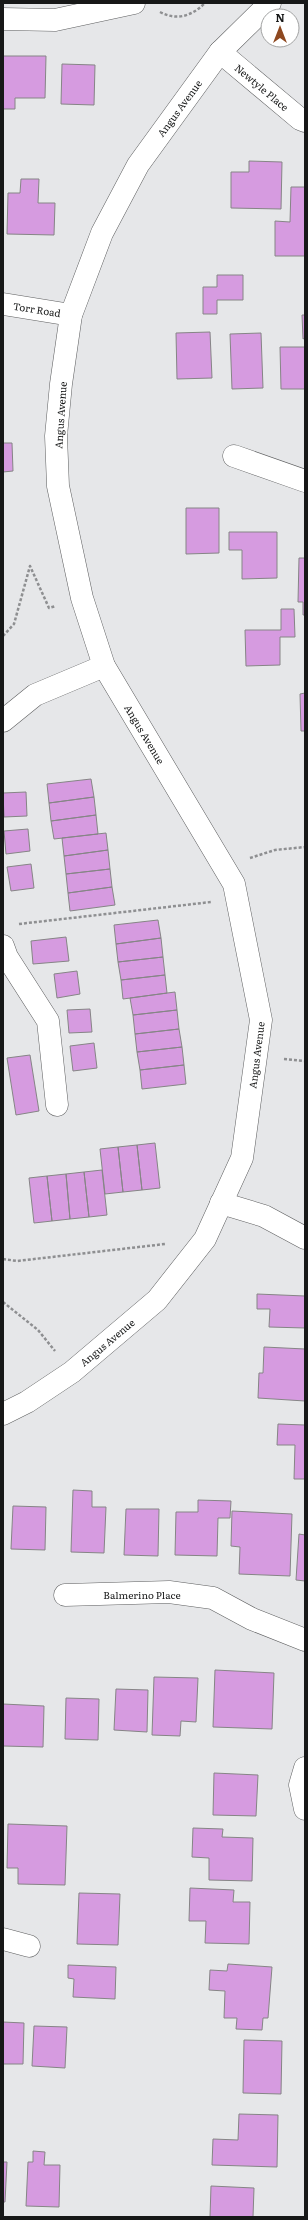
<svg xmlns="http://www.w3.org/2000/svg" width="308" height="2220" viewBox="0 0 308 2220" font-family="Literata,serif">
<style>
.building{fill:#d69be0;stroke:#868586}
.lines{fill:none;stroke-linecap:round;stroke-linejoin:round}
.minor-casing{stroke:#5e5f60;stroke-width:23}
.tertiary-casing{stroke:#5e5f60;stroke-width:23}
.path{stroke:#8e8f91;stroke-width:2.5;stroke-dasharray:3 2;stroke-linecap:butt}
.minor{stroke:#fff;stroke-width:22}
.tertiary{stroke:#fff;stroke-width:22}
.labels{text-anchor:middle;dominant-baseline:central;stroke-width:3.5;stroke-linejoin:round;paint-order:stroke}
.street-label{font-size:10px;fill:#171818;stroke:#fff}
</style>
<rect width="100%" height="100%" fill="#e6e7e9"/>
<path class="building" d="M3,56H46L45,98H15V109H3Z
M62,64L95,65L94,105L61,104Z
M249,161L282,162L281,209L231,208V172H249Z
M21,179H39L38,203H55L54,235L7,234L8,193H20Z
M291,187H305V256H275V221L290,222Z
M217,275H243V300H217V314H203V287H217Z
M302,315H305V338L303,339Z
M210,332L212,378L177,379L176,333Z
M261,333L263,388L232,389L230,334Z
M280,347H305V389H281Z
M3,443H12L13,471L3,472Z
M186,508H219V553L186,554Z
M229,532H277V578L242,579V550H229Z
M299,558H305V615H303V602H298Z
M281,609H294L295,637H280V665L246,666L245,630H281Z
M305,693V731H301L300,694Z
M91,779L94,797L49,803L47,784Z
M26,792L27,816L4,817L3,793Z
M94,797L96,815L51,821L49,803Z
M96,815L98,834L54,839L51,821Z
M28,829L30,851L6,854L4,831Z
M106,833L108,850L64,856L62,838Z
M108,850L110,869L66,874L64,856Z
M31,864L34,888L11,891L7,867Z
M110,869L112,887L68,893L66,874Z
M112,887L115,905L70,911L68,893Z
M158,920L161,938L116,944L114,925Z
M66,937L69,961L33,964L31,941Z
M161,938L163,957L118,962L116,944Z
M163,957L165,975L121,980L118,962Z
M77,971L80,994L57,998L54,974Z
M165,975L167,993L123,999L121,980Z
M175,992L177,1010L133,1015L130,998Z
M90,1009L92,1032L69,1033L67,1010Z
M177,1010L179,1029L135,1034L133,1015Z
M179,1029L182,1047L137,1052L135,1034Z
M94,1043L97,1068L73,1071L70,1046Z
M182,1047L184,1065L140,1070L137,1052Z
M30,1055L39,1111L16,1115L7,1058Z
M184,1065L186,1084L142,1089L140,1070Z
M155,1143L160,1188L142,1190L137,1145Z
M137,1145L142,1190L123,1192L118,1147Z
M118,1147L123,1192L105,1194L100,1149Z
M102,1170L107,1215L89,1217L84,1172Z
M84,1172L89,1217L70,1219L66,1174Z
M66,1174L70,1219L52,1221L47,1176Z
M47,1176L52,1221L34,1223L29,1178Z
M257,1294L305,1296V1328L269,1327L270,1309H257Z
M264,1347L305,1349V1401L258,1398L259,1373H263Z
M278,1424L305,1425V1479H294L295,1445H277Z
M73,1490L92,1491V1507H106L104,1553L71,1552Z
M198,1500L231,1501L230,1518H218L217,1556L175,1555L176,1512H198Z
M13,1506L46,1507L45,1550L11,1549Z
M126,1509H159L158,1556L124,1555Z
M232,1511L292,1514L290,1576L239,1574L240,1547L231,1546Z
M299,1534L305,1535V1581L296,1580Z
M215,1670L274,1673L272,1729L213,1727Z
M154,1677L198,1678L196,1722L181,1721L180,1736L152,1735Z
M116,1689L148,1690L147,1732L114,1730Z
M66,1698L99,1699L98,1740L65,1739Z
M3,1704L44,1706L43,1747L3,1746Z
M214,1773L258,1775L256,1816L213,1815Z
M8,1824L67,1826L65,1885L18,1884V1868H7Z
M193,1828L223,1829L222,1837L253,1838L252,1881L209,1880V1858L192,1857Z
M190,1888L234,1890L233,1902H250L249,1944L205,1943L206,1921H189Z
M79,1893L120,1894L118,1945L77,1944Z
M228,1964L272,1967L268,2018H263L262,2030L236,2029L237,2018H224L225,1991L209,1990L210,1970L227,1971Z
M68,1965L116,1967L115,1999L73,1997L74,1979L68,1978Z
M3,2022L24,2023L23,2064H3Z
M34,2026L67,2027L65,2068L32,2066Z
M244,2040L282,2041L281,2094L243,2093Z
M239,2114L278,2115L277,2167L212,2165L213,2139L238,2140Z
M33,2151L45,2152L44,2165H60L59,2207L26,2206L28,2162H33Z
M3,2162H7L5,2202H3Z
M211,2186L254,2188L253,2217H210Z"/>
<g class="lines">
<defs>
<path id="minor" d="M3,19L55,20L134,3
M220,52L300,119L305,121
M3,304L71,315
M234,456L305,481
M3,721L35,695L104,666
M3,946L7,957L48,1021L57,1105
M221,1203L264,1216L305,1238
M65,1595L169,1592L213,1598L252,1619L305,1640
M305,1768L300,1785L305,1809
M3,1939L29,1946"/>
<path id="tertiary" d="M3,1414L27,1402L72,1372L157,1300L205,1239L242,1158L261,1020L234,884L104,666L82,598L58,486L56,436L61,384L71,315L102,233L138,165L220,52L270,3"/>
</defs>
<use href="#minor" class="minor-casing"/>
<use href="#tertiary" class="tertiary-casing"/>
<path class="path" d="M160,12C177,21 192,16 205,3
M3,636L14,624L30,566L49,608L56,606
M250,858L275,850L305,847
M19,924L211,902
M284,1059L305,1061
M3,1259L17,1261L165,1244
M3,1302L38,1330L55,1351"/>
<use href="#minor" class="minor"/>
<use href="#tertiary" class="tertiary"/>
</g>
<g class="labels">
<g class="street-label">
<text transform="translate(262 87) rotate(40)">Newtyle Place</text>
<text transform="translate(179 108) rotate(-54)">Angus Avenue</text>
<text transform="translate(37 309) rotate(9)">Torr Road</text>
<text transform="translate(60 415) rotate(-86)">Angus Avenue</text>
<text transform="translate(145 734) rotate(59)">Angus Avenue</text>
<text transform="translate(256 1055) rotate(-83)">Angus Avenue</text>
<text transform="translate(107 1342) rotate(-40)">Angus Avenue</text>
<text x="142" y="1594">Balmerino Place</text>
</g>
</g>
<rect width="308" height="2220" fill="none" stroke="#171818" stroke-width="8"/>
<g transform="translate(280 28)"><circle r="19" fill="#ffffff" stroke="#a2a3a3"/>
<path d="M0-3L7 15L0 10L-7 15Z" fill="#8e4820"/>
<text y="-6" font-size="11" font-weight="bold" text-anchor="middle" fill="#171818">N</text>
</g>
</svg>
